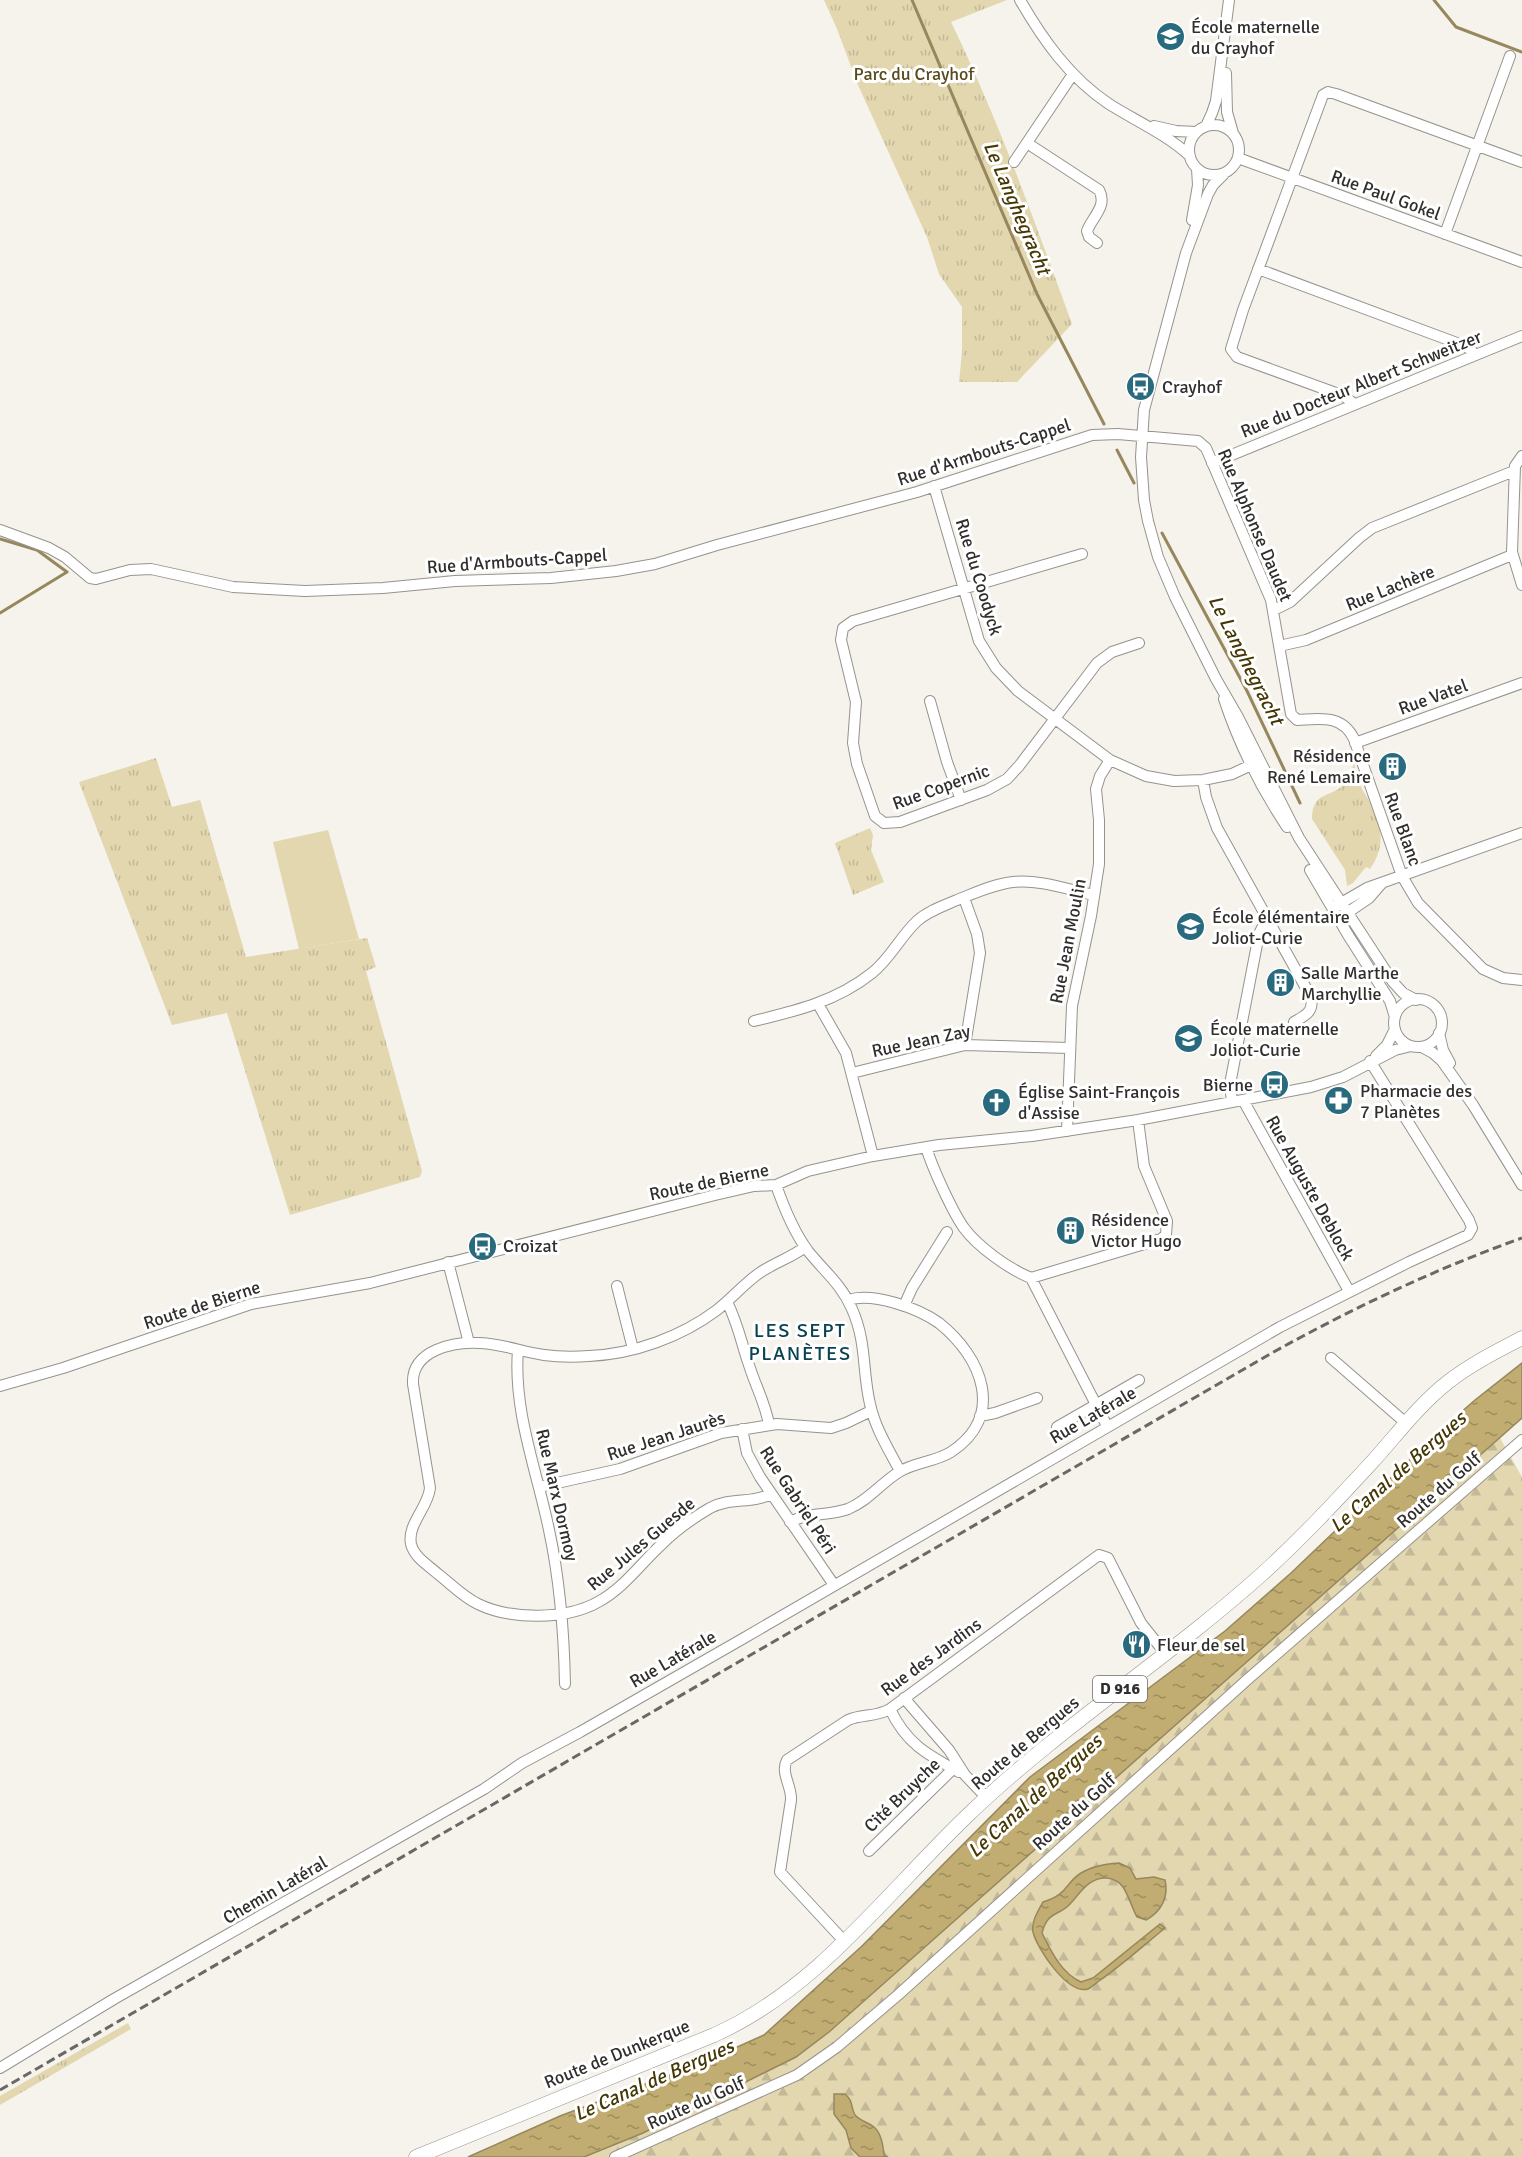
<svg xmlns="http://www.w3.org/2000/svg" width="1522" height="2157" viewBox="0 0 1522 2157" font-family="Signika,sans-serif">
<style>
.grass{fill:url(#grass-tufts)}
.forest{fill:url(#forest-firs)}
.garden{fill:#e3d7b0}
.water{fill:url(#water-ripples);stroke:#96875d;stroke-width:1.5}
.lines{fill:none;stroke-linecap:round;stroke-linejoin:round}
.stream{stroke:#96875d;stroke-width:3}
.minor-casing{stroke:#95938d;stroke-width:12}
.major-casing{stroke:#95938d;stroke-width:15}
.minor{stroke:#fff;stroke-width:10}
.major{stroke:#fff;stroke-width:14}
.rail{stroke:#6a6865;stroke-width:3;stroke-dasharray:9 4.5;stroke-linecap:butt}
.labels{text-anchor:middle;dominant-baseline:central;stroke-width:6;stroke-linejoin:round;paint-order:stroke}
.shield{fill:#fff;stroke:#6e6d6c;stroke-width:1.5}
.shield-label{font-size:16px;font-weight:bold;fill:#302f2d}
.poi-label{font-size:18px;fill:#302f2d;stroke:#fff;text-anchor:start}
.park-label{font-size:18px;fill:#584a1b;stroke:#fff}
.street-label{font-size:18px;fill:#302f2d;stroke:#fff}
.water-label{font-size:20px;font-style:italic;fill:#463805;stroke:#fff}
.neighbourhood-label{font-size:20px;letter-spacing:1.5px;fill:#0a4352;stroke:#fff}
</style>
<defs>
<pattern id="grass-tufts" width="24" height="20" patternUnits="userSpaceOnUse" patternTransform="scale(1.5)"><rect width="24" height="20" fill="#e3d7b0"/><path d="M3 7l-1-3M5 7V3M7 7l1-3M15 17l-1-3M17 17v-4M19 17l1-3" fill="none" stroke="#c3b998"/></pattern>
<pattern id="forest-firs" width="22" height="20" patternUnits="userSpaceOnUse" patternTransform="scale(1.5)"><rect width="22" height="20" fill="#e3d7b0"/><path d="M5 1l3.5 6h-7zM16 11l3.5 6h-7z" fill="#c3b998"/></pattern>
<pattern id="water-ripples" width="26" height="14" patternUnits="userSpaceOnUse" patternTransform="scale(1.5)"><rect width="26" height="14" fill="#c1ad71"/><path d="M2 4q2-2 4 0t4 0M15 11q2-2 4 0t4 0" fill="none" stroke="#9d8d5d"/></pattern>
</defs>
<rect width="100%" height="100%" fill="#f5f3ec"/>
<path class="grass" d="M824,0H1007L951,22C998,119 1035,222 1072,324L1017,382H959L962,352V307L939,274L927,237L858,85L837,29Z
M156,758L172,807L200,800L246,957L367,938L376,967L366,971L422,1171L420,1177L290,1215L227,1013L172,1025L79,782Z
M1354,763C1357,773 1359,786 1365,794C1381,818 1388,844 1370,869L1366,867L1353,883L1347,886L1345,870L1312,819C1312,791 1331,798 1343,785C1349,779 1351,771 1354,763Z
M870,828L873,835L871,850L884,882L853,895L835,843Z
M128,2023L131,2029L0,2105V2096Z"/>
<path class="forest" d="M1500,1438L1522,1477V2157H584L643,2133L796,2057L829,2032Z"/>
<path class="garden" d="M328,830L359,939L299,949L273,842Z"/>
<path class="water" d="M1522,1363V1418L829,2032L796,2057L643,2133L584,2157H468L560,2116L704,2062L764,2035L862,1946L1030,1777L1225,1631L1291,1573L1443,1428L1475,1400Z
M1119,1863L1130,1868L1136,1879L1154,1877L1165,1880C1169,1897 1161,1912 1146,1920L1137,1917C1132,1908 1129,1896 1123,1887C1119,1881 1114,1879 1107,1878C1089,1877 1081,1892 1070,1904C1058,1917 1048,1910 1042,1933C1051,1951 1061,1973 1081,1982L1093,1978L1160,1924L1165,1928C1143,1946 1122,1965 1099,1981C1096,1983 1092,1987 1088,1989C1068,1995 1037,1949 1033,1932C1031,1922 1038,1911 1043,1902C1069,1894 1064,1884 1081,1873C1092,1866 1106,1864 1119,1863Z
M834,2094H845C854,2102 850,2106 855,2115C861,2122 869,2122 875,2128C882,2135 883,2147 884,2155L888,2157H860L851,2148L846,2130L834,2114Z"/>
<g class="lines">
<path class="stream" d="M912,0L1037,294L1104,424
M1434,0L1456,27L1522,52
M1117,450L1134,483
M1162,533L1247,691L1300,803
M0,539L37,550L67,572L0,613"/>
<defs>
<path id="minor" d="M1020,0C1043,40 1070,78 1109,104C1136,121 1166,134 1190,156
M1226,73L1227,112L1233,133
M1189 150a25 25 0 1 1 50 0a25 25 0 1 1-50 0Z
M1154,126L1176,131L1196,132
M1206,126L1212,113L1216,101L1229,0
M1027,143L1099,190C1108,206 1092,217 1087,231L1089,237L1097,243
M1238,158L1522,262
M1014,162L1073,74
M1224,174L1213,185L1208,194L1186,253L1144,410L1141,457L1144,500L1148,521L1158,557L1175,597L1216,679L1238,717L1299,838L1393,982L1403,993L1416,1000
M1192,220L1198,185L1197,169
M1445,234L1510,56
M1258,269L1465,346L1471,350L1475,355
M1354,404L1344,396L1237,357L1231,349L1243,310L1323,95L1328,92L1336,94L1522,162
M1522,456L1515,466L1512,552L1522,585
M1212,463L1522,336
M934,486L979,641L996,668L1018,691L1110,760L1146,776L1174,781L1203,780L1232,774L1260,761
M0,530L49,548L65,557L90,578L96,579L130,570L151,569L233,587L305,591L383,588L455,581L551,578L616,571L655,564L717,545L917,492L1092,435L1118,434L1198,441L1206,448L1271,600L1291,714L1297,720C1320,719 1342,714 1354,739L1402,876L1418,903L1483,969L1503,978L1522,980
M1082,554L853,621L843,628L841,640L856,702L853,743L857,764L875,816L884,823L900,822L987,790L1007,779L1019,766L1097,663L1112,652L1139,643
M1274,610L1290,602L1359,538L1372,528L1514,471
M1279,646L1306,640L1512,555
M1224,699C1239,744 1261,788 1287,827
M930,701L947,762L961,800
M1355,743L1522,683
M1203,780L1206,797L1217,828L1311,997C1314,1012 1306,1015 1294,1022
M1310,870L1348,935L1390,1001L1395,1017
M964,898L977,934L980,953L965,1045
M1336,906L1367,888L1522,833
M1341,917L1369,898L1382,883
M1394 1023a24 24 0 1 1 48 0a24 24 0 1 1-48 0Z
M818,1004L846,1053L873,1156
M754,1021C796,1011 837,1001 872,973C890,959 900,937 917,921C928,911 943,906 957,900C975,893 994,884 1013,882C1040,879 1069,890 1094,895
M1439,1033L1443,1050L1450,1063
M1422,1047L1433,1053L1442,1061L1473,1105L1522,1185
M1376,1056L1387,1045L1395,1029
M852,1073L965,1045L1069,1048
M1243,1100L1349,1291
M1232,1102L1230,1084L1259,934L1262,928L1269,922
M1067,1131L1072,1006L1091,916L1099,864V820L1096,789L1100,776L1110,760
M926,1147C932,1167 952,1211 964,1228C978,1247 1009,1269 1031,1278L1161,1239L1166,1235L1167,1221L1144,1166L1138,1120
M776,1185C784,1208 793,1231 808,1251C824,1271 842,1285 852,1309C867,1343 862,1370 870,1404C875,1428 889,1450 900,1471
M448,1262L469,1343
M1031,1278L1107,1426
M617,1286L633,1349
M727,1302C738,1323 742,1346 750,1368C756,1387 766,1405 769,1425
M904,1306L912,1288L947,1232
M518,1350C513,1411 537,1471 549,1530C560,1581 564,1632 565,1684
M1331,1358L1407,1424
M0,1386L63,1368L251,1304L370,1283L715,1195L754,1186L776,1185L808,1171L873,1156L939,1145L1032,1136L1138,1120L1311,1087L1343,1077L1395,1050L1411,1046
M980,1416L995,1413L1037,1398
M1057,1427L1139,1380
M742,1429L747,1453L760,1477L834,1585
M539,1487L620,1469L721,1433L777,1424L831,1428L846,1423L871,1411
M771,1494C752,1504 730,1497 710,1508C693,1518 676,1530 662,1544C641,1563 624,1588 598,1602C566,1620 511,1620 478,1604C463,1597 451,1584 438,1574C428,1565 414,1557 411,1544C407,1524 428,1508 430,1488L413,1384C411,1350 454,1341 481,1343C502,1344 523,1352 544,1355C559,1357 574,1357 589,1356C634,1354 681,1337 717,1310C731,1299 743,1285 758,1274C773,1263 791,1258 805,1247
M790,1522C808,1512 829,1516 848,1509C868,1501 881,1483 899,1472C915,1462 935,1462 951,1452C1006,1416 982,1357 939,1323C918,1308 873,1292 848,1300
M904,1698L949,1750L965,1775L987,1798
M890,1709C906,1743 926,1754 959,1772
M869,1851L958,1764
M844,1941L780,1872L791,1800C792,1786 780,1773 787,1760L848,1720C862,1714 877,1717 890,1709L1099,1555L1108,1558L1141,1623L1165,1653
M0,2068L114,1999L484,1789L522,1763L580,1732L744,1638L1280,1327L1409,1262L1468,1235L1472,1228L1469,1220L1370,1061
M615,2157L797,2075L837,2047L898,1995L1248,1679L1522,1440"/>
<path id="major" d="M416,2157L714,2035C818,1989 888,1891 969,1814C1060,1727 1167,1659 1261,1575C1301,1539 1337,1500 1374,1460C1398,1433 1420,1404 1448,1382C1471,1364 1497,1351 1522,1338"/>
</defs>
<use href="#minor" class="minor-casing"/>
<use href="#major" class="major-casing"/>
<use href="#minor" class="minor"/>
<use href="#major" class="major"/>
<path class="rail" d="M0,2090L1270,1354C1351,1309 1435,1269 1522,1238"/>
</g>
<defs>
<symbol id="school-disc" viewBox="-11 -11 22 22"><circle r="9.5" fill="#296b7e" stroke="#fff"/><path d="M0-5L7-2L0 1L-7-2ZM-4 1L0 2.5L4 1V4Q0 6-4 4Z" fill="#fff"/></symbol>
<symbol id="bus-disc" viewBox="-11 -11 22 22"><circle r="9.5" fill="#296b7e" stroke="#fff"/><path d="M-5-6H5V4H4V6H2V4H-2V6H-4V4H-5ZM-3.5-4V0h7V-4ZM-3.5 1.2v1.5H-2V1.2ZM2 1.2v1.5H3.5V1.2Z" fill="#fff"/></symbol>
<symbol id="building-disc" viewBox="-11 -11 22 22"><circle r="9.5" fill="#296b7e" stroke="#fff"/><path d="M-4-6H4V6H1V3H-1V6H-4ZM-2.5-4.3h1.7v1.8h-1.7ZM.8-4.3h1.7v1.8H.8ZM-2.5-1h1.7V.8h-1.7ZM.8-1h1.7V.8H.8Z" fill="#fff"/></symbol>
<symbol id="pharmacy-disc" viewBox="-11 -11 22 22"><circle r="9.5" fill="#296b7e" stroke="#fff"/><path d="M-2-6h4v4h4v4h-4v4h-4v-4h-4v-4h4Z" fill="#fff"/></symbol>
<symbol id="church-disc" viewBox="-11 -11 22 22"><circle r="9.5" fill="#296b7e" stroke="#fff"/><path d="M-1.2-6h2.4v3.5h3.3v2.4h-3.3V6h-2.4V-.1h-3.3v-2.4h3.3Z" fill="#fff"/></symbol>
<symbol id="restaurant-disc" viewBox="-11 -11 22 22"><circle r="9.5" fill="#296b7e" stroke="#fff"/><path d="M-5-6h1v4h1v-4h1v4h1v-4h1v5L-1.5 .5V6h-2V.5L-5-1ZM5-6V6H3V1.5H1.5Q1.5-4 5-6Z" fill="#fff"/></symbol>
</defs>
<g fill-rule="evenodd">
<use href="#school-disc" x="1154" y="20" width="33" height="33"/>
<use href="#bus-disc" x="1124" y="370" width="33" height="33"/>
<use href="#building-disc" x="1376" y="750" width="33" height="33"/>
<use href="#school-disc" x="1174" y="910" width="33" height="33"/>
<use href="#building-disc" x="1264" y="966" width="33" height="33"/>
<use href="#school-disc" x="1172" y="1022" width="33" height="33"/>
<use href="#bus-disc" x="1258" y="1068" width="33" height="33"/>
<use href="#pharmacy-disc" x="1322" y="1084" width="33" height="33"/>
<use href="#church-disc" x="980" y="1086" width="33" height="33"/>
<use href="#building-disc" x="1054" y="1214" width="33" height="33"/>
<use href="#bus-disc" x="466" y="1230" width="33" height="33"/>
<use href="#restaurant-disc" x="1120" y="1628" width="33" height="33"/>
</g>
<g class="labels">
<rect class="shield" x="1093" y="1676" width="54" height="26" rx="4.5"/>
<g class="shield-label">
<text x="1120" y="1689">D 916</text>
</g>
<g class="poi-label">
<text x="1191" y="27">École maternelle<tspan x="1191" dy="21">du Crayhof</tspan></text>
<text x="1162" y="387">Crayhof</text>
<text x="1371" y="756" text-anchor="end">Résidence<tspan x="1371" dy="21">René Lemaire</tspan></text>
<text x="1212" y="917">École élémentaire<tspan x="1212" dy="21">Joliot-Curie</tspan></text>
<text x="1301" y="973">Salle Marthe<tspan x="1301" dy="21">Marchyllie</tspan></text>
<text x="1210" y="1029">École maternelle<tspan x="1210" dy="21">Joliot-Curie</tspan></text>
<text x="1253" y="1085" text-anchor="end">Bierne</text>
<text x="1360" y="1091">Pharmacie des<tspan x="1360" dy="21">7 Planètes</tspan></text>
<text x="1018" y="1092">Église Saint-François<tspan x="1018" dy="21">d'Assise</tspan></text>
<text x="1091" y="1220">Résidence<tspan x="1091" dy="21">Victor Hugo</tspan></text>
<text x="503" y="1246">Croizat</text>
<text x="1157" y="1645">Fleur de sel</text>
</g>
<g class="park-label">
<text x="914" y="74">Parc du Crayhof</text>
</g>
<g class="street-label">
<text transform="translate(1386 195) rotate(20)">Rue Paul Gokel</text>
<text transform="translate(1361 384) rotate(-22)">Rue du Docteur Albert Schweitzer</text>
<text transform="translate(984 452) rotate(-18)">Rue d'Armbouts-Cappel</text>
<text transform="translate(1255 525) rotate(67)">Rue Alphonse Daudet</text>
<text transform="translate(517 561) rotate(-4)">Rue d'Armbouts-Cappel</text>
<text transform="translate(979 577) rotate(73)">Rue du Coodyck</text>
<text transform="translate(1390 588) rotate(-22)">Rue Lachère</text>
<text transform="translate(1433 697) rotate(-20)">Rue Vatel</text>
<text transform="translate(941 787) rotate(-20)">Rue Copernic</text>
<text transform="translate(1403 829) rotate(70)">Rue Blanc</text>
<text transform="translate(1068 941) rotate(-79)">Rue Jean Moulin</text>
<text transform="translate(921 1041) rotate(-12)">Rue Jean Zay</text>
<text transform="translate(709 1182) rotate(-12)">Route de Bierne</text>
<text transform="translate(1310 1188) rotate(61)">Rue Auguste Deblock</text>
<text transform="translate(202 1305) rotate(-18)">Route de Bierne</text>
<text transform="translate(1093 1415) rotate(-30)">Rue Latérale</text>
<text transform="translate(666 1436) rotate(-18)">Rue Jean Jaurès</text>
<text transform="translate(1439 1490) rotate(-41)">Route du Golf</text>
<text transform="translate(557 1495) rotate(77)">Rue Marx Dormoy</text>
<text transform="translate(798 1500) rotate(57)">Rue Gabriel Péri</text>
<text transform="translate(641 1544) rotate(-40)">Rue Jules Guesde</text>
<text transform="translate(931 1657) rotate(-36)">Rue des Jardins</text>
<text transform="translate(673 1659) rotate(-30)">Rue Latérale</text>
<text transform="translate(1025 1743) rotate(-40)">Route de Bergues</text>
<text transform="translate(902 1795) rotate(-44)">Cité Bruyche</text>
<text transform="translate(1074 1812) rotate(-42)">Route du Golf</text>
<text transform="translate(275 1890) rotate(-30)">Chemin Latéral</text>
<text transform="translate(617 2054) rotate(-22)">Route de Dunkerque</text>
<text transform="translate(696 2103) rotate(-24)">Route du Golf</text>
</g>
<g class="water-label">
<text transform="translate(1017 208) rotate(67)">Le Langhegracht</text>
<text transform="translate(1246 660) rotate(63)">Le Langhegracht</text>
<text transform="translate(1398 1472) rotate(-41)">Le Canal de Bergues</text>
<text transform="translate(1035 1796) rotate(-42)">Le Canal de Bergues</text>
<text transform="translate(654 2080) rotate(-24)">Le Canal de Bergues</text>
</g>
<g class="neighbourhood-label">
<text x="800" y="1330">LES SEPT<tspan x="800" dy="23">PLANÈTES</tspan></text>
</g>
</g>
</svg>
